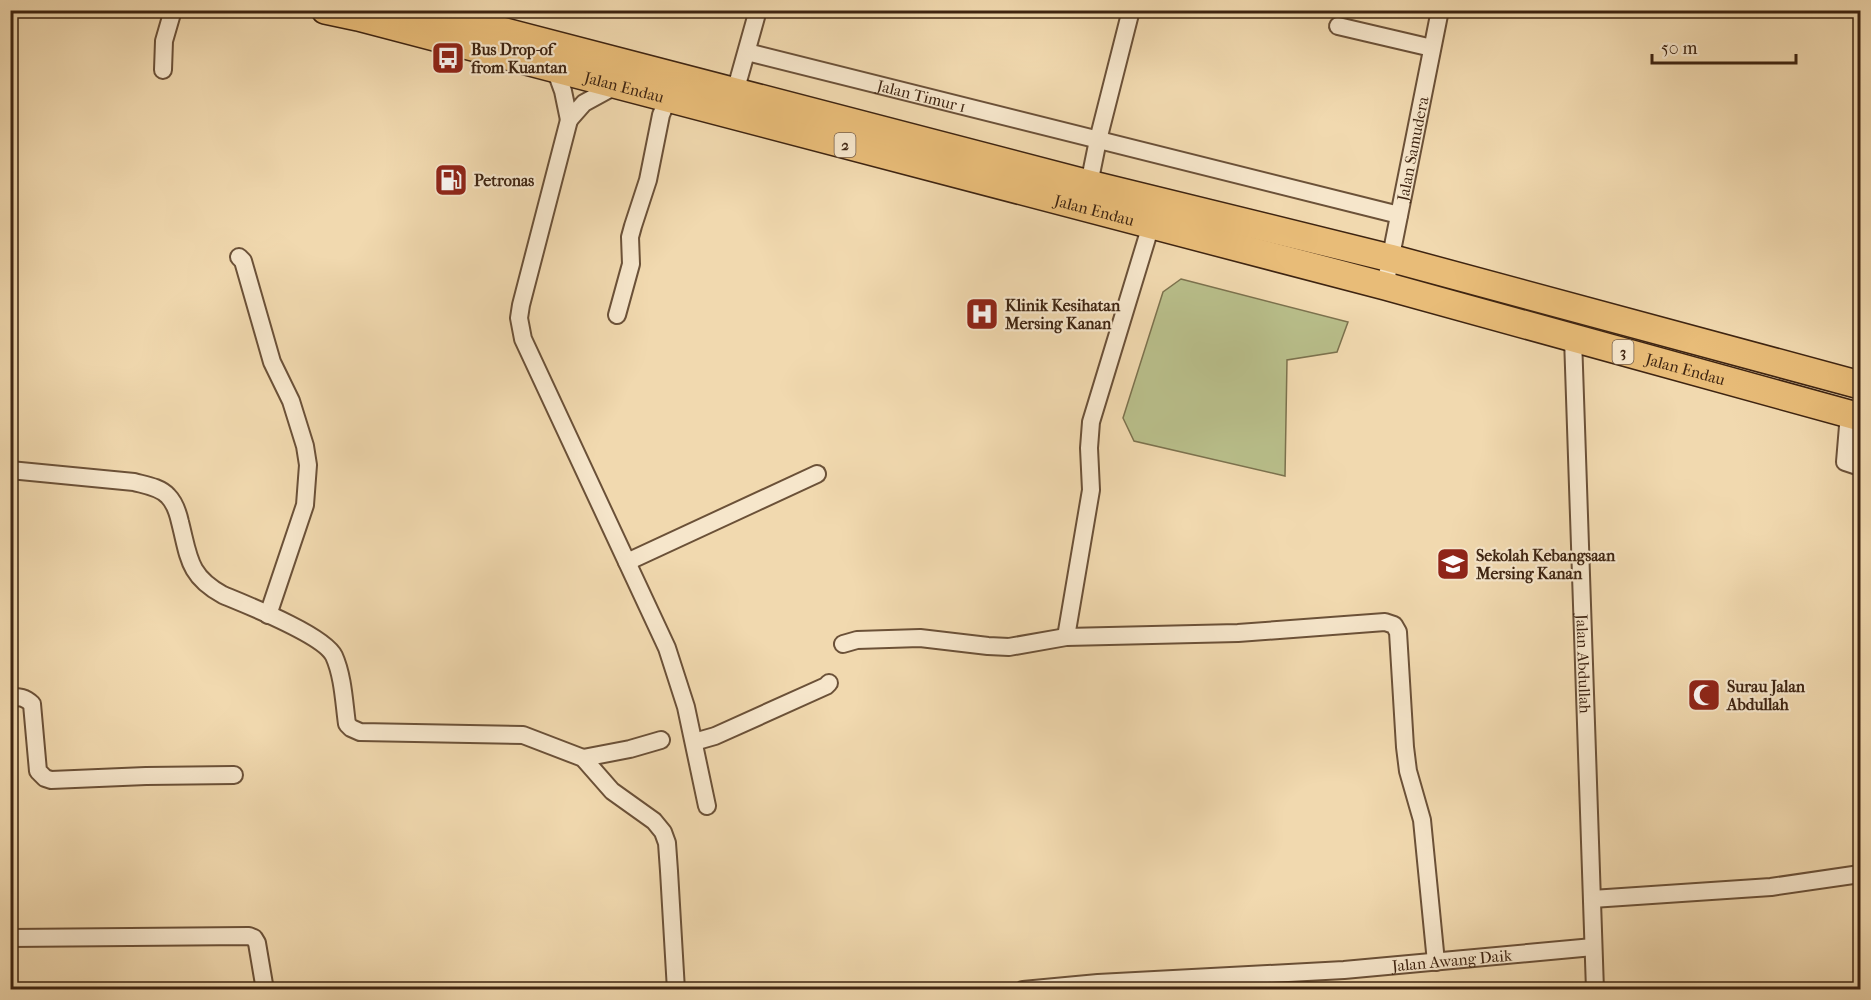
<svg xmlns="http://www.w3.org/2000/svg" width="1871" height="1000" viewBox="0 0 1871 1000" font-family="'IM FELL French Canon',serif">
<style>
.pitch{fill:#b9bf8b;stroke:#7c724e;stroke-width:1.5}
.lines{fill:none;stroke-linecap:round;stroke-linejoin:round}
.minor-casing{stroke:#6b5138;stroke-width:20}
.trunk-casing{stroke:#3e2411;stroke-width:30}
.minor{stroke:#f6e6cb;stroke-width:16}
.trunk{stroke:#e8bc78;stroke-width:27}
.labels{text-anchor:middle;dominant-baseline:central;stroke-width:4.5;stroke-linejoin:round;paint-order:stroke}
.shield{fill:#f6e6cb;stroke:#755e49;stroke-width:1.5}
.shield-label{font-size:15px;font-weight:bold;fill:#3e2411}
.poi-label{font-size:16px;font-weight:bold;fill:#3e2411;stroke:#f6e6cb;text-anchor:start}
.street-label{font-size:16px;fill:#3e2411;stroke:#f6e6cb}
</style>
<rect width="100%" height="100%" fill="#f1d9af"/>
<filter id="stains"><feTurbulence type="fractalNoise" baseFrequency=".00333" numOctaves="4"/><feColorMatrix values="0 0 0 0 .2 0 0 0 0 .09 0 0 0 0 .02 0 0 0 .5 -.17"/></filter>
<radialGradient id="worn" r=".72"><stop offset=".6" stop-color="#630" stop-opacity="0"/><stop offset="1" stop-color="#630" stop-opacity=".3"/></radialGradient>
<path class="pitch" d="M1181,279L1348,322L1337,352L1287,360L1285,476L1134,441L1123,418L1163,292Z"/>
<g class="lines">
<defs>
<g id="minor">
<path d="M1338,26L1432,48"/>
<path id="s1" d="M747,52L1399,215"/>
<path d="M555,69L563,91L569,120L584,103L617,85"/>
<path d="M163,70L164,41L173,10"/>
<path d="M735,92L758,10"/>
<path d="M569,120L521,305L519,318L523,339L667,648L686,707L707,806"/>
<path d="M1089,184L1098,140L1131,10"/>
<path d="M239,257L243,261L272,362L291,401L305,446L308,465L305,505L268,615"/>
<path id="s2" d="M1385,286L1440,10"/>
<path d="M617,315L631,264L630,237L633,226L648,180L661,115L668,98"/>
<path id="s3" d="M1573,338L1595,990"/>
<path d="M1849,414L1845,462L1860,467"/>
<path d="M10,470L134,482C145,485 160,487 168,496C175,503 178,513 180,522C189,557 188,576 223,595C247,605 324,635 334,656C343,676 344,702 347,724L351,728L360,732L523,735L583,758L612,791L654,821L663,832L667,843L669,871L676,990"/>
<path d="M627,562L817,474"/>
<path d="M1066,637L1091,490L1089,448L1091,422L1151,225"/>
<path d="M843,644L857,640L920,638L988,646L1009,647L1066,637L1238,633L1385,622L1394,625L1398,632L1405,747L1408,771L1422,820L1436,962"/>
<path d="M10,697C20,697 25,697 32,704L38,771L45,778L51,780L146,776L234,775"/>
<path d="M694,742L715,736L826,686L829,683"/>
<path d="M583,758L630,749L661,740"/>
<path d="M1592,899L1771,887L1860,874"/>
<path d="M10,938L249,936L254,938L257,943L265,990"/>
<path id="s4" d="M1023,990L1098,983L1344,970L1593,947"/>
</g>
<g id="trunk">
<path id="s5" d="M325,10L358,17L1385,286L1860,417"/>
<path d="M421,10L1089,184L1390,258L1860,385"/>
</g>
</defs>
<use href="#minor" class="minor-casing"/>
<use href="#trunk" class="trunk-casing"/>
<use href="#minor" class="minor"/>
<use href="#trunk" class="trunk"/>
</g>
<defs>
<symbol id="bus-square" viewBox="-11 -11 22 22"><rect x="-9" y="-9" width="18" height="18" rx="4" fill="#8f2418" stroke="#f6e6cb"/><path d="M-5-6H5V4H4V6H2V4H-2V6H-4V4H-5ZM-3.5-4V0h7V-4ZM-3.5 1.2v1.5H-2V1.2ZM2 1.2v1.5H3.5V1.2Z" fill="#fff"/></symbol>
<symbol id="fuel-square" viewBox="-11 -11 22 22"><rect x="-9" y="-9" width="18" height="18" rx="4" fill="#8f2418" stroke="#f6e6cb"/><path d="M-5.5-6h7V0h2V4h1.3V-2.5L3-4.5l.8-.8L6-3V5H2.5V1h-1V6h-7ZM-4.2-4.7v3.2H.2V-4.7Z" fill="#fff"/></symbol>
<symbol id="hospital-square" viewBox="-11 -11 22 22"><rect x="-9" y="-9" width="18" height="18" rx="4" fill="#8f2418" stroke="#f6e6cb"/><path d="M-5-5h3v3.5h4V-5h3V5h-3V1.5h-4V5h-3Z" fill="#fff"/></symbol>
<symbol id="school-square" viewBox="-11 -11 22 22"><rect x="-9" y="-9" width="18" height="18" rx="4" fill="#8f2418" stroke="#f6e6cb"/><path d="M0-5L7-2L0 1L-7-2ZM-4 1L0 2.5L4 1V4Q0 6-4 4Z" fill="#fff"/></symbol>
<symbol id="mosque-square" viewBox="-11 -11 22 22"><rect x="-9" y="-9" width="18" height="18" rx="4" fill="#8f2418" stroke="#f6e6cb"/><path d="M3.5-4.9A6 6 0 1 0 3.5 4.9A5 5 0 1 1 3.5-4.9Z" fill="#fff"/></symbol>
</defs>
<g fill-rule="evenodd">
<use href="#bus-square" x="429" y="39" width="38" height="38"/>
<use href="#fuel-square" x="432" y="161" width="38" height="38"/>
<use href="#hospital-square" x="963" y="295" width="38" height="38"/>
<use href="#school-square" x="1434" y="545" width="38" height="38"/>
<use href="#mosque-square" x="1685" y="676" width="38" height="38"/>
</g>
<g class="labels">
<g class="shield">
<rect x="834.5" y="133" width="21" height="24" rx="4.5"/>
<rect x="1612.5" y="340" width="21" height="24" rx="4.5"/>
</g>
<g class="shield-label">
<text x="845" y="145">2</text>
<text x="1623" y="352">3</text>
</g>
<g class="poi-label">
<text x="471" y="49">Bus Drop-of<tspan x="471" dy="18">from Kuantan</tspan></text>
<text x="474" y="180">Petronas</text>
<text x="1005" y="305">Klinik Kesihatan<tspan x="1005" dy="18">Mersing Kanan</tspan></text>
<text x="1476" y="555">Sekolah Kebangsaan<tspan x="1476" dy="18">Mersing Kanan</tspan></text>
<text x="1727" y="686">Surau Jalan<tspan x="1727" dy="18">Abdullah</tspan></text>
</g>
<g class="street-label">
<text stroke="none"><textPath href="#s5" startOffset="309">Jalan Endau</textPath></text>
<text stroke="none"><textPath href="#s1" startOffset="180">Jalan Timur 1</textPath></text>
<text stroke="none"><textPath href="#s2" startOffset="140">Jalan Samudera</textPath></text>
<text stroke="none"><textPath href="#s5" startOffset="795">Jalan Endau</textPath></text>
<text stroke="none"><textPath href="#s5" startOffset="1407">Jalan Endau</textPath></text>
<text stroke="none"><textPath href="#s3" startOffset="326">Jalan Abdullah</textPath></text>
<text stroke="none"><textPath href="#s4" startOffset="430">Jalan Awang Daik</textPath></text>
</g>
</g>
<rect width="1871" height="1000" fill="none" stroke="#f1d9af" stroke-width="36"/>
<rect x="12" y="12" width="1847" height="976" fill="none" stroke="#3e2411" stroke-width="3"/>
<rect x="18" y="18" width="1835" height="964" fill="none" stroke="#3e2411" stroke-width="1.5"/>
<path d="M1652 54v9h144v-9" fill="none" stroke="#3e2411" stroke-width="3"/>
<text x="1661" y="54" font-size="18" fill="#3e2411" stroke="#f6e6cb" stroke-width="4.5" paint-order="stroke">50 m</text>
<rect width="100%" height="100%" filter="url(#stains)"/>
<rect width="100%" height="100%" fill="url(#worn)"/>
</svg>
